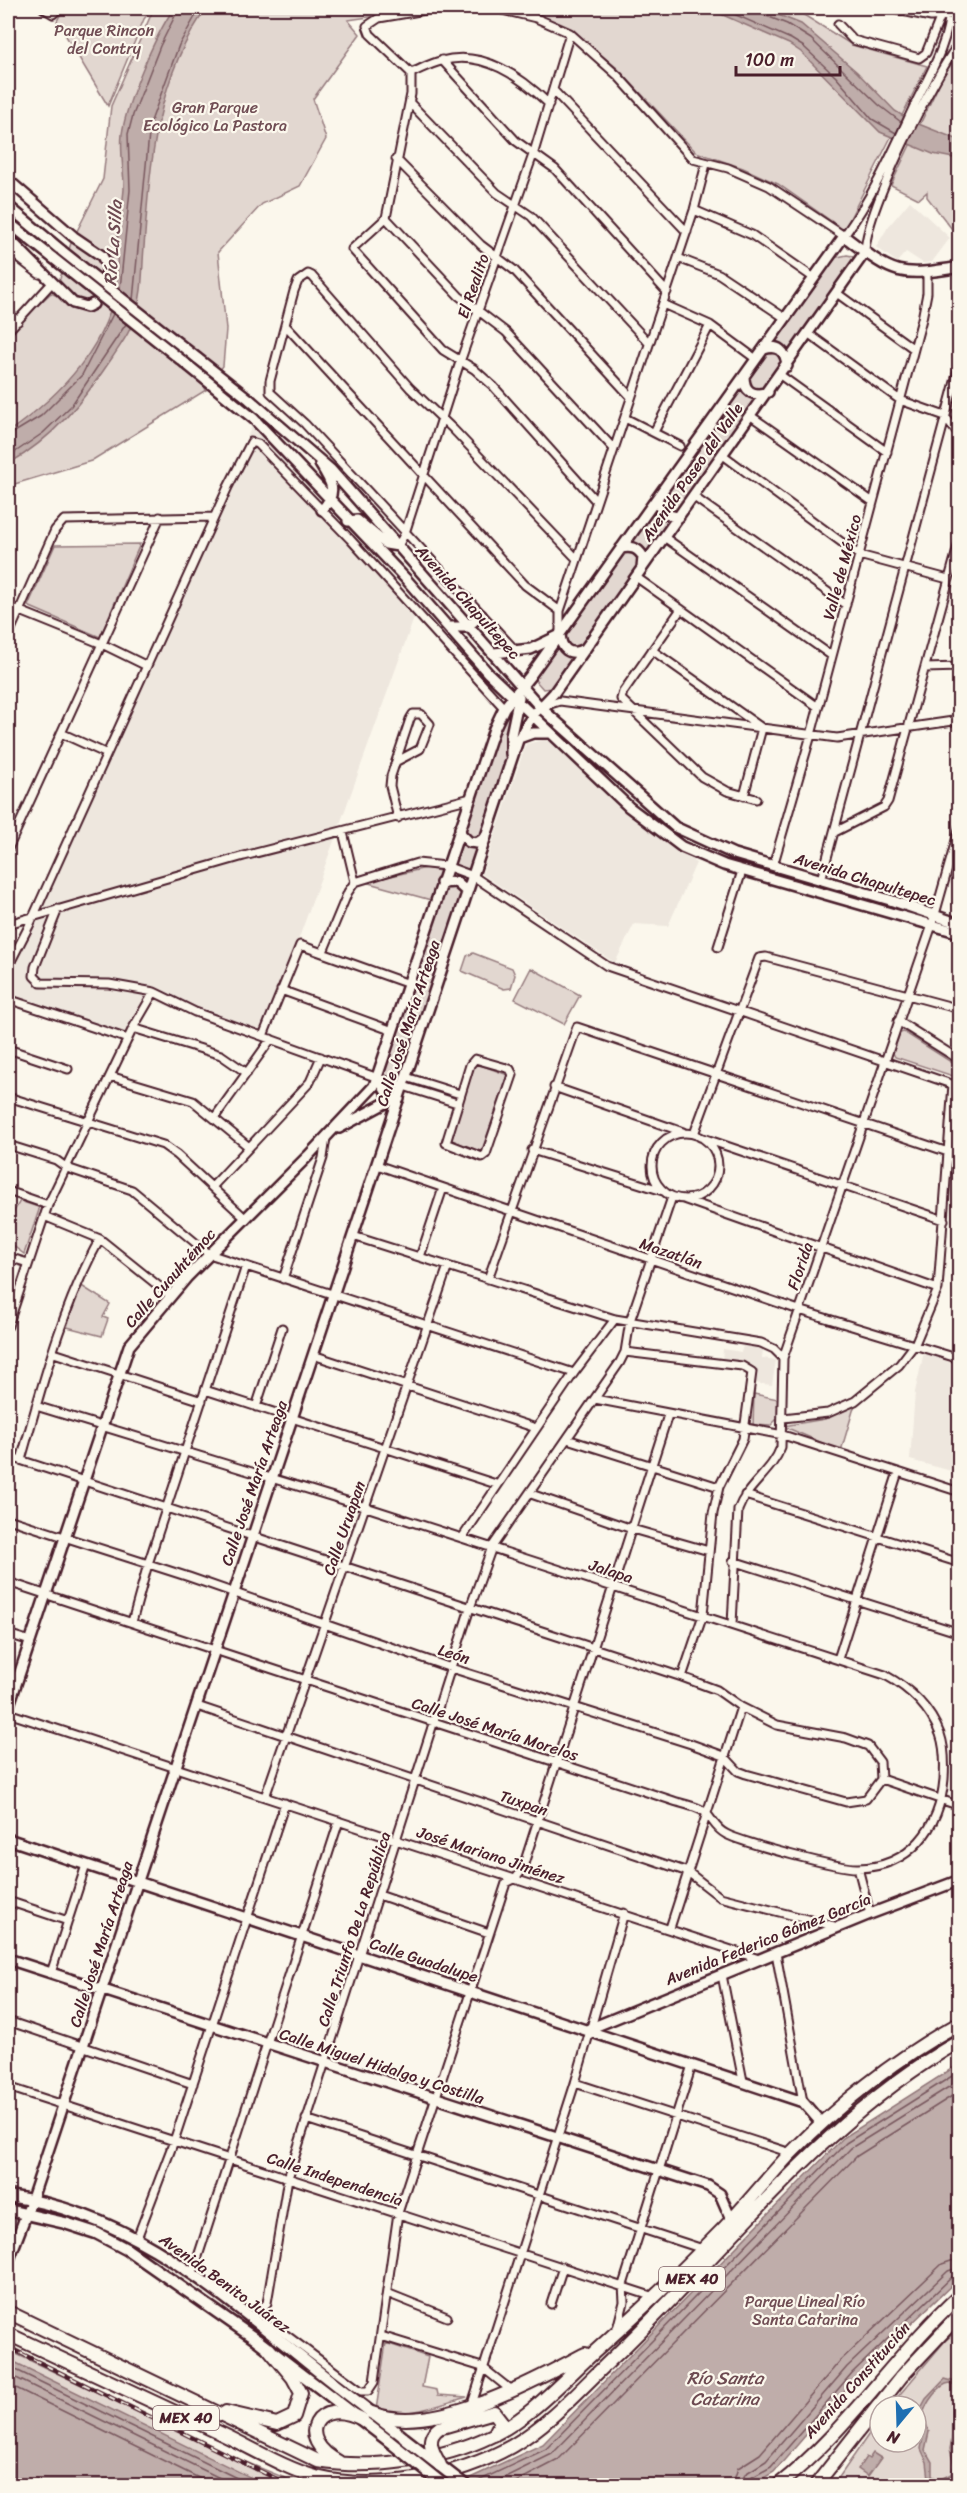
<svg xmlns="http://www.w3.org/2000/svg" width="967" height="2493" viewBox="0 0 967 2493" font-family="Sriracha,sans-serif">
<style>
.built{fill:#eee7de}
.green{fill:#e2d7d0;stroke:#967b7e;stroke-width:1.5}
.water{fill:#bfadaa;stroke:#907477;stroke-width:1.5;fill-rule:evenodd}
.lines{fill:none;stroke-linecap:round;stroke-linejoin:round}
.shore{stroke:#79585e;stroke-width:1.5}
.street-casing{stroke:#4a1f2b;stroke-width:11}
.secondary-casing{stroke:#4a1f2b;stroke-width:14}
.primary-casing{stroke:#4a1f2b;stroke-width:15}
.highway-casing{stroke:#4a1f2b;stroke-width:16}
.street{stroke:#fbf7ec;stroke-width:7}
.secondary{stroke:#fbf7ec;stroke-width:9}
.primary{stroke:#fbf7ec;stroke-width:10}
.highway{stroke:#fbf7ec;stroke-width:12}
.rail-casing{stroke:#4a1f2b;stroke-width:4.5}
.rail{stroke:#fbf7ec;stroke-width:2;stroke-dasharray:7;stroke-linecap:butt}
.secondary-bridge-casing{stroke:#4a1f2b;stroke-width:14;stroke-linecap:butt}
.primary-bridge-casing{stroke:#4a1f2b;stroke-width:15;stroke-linecap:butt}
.highway-bridge-casing{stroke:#4a1f2b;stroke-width:16;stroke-linecap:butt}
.secondary-bridge{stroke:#fbf7ec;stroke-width:9}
.primary-bridge{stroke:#fbf7ec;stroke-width:10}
.highway-bridge{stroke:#fbf7ec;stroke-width:12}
.labels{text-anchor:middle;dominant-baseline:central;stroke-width:4.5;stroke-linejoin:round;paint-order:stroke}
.shield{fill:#fbf7ec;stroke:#7f6065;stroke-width:1.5}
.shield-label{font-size:15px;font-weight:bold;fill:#4a1f2b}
.park-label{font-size:16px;fill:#704d54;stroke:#fbf7ec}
.street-label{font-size:16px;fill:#4a1f2b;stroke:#fbf7ec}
.water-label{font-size:18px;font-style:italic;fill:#6d4a51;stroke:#fbf7ec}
</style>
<rect width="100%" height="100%" fill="#fbf7ec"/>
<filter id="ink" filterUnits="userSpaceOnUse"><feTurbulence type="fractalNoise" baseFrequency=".0167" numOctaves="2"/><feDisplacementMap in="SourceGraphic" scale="12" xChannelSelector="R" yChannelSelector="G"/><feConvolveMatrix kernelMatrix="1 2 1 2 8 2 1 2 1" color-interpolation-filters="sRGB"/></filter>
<g filter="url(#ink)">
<path class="built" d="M910,201L950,238L932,262L923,263L906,252L897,262L876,247L888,227Z
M253,424L414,618L262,1041L152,1000L128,1039L8,999V967L129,706Z
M547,739L661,840L696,863L668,926L634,924L615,963L482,874L526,744Z
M743,1346L763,1349L762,1358L776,1360L772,1385L753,1383L755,1366L722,1361L723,1349L741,1352Z
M924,1352L959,1364V1473L910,1460L915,1392Z"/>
<path class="green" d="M64,8H152L144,19L108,106L57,21Z
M154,8H430L348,20L360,34L313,99L326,139L300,186L262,204L218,252L226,329L223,366L205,388L206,390L91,461L8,486V333L51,293L55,295L71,243L103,179L111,106Z
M507,8H798L799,12L852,45L927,66L844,230L778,184L743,168L696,152L617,68L571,30Z
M959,54V238L927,197V192L919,199L891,185L944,74Z
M847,255L852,256L855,263L552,688L543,689L535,680L542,666L833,258Z
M140,544L100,637L28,606L55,545Z
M511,713L505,765L482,836L476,839L467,837L466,826C474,803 493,723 511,713Z
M460,842L479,848L402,1082L383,1075Z
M426,868L440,871L431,900L365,882Z
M473,953L512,968L515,975L511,988L504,989L462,971L467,956Z
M531,968L580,995L564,1024L515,999Z
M904,1032L959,1067V1078L895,1057L893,1053L900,1033Z
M475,1063L508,1075L482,1150L479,1151L451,1142L449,1138Z
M20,1201L38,1207L39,1210L24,1254L8,1242V1222Z
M80,1285L110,1304L103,1317L108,1319L102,1336L67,1327Z
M754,1394L778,1399V1418L770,1426L753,1425Z
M855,1404L841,1451L783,1426L825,1419Z
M959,2329V2485L833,2486L880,2418V2442H916V2406H890L945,2341Z
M386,2343L428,2357L422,2387L437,2390L438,2395L467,2397C435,2406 409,2418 376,2410Z
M8,2350L231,2456L302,2485H8Z"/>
<path class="water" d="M174,8H207C156,76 150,165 144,247C142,270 143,292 136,314C131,331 121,344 112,358C84,400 53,439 8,464V432C60,396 112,343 117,276C118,262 116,248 118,234C119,219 123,204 124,189C124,171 120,152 122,134C127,100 155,36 174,8Z
M707,8H761L801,24L857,72L895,111L911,121L959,140V159L933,154L880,132L801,52L789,44Z
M959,2064V2278L856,2377L774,2472L750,2486H453L543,2444L843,2138Z
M8,2359L266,2485H8Z
M945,2379L959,2383L955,2412L957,2469L945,2483L918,2485L929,2479L927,2462L921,2449L924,2432L920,2410L926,2399ZM950,2383L957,2386L958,2390L952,2411L954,2428L950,2449L954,2465L951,2474L939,2480L932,2476V2462L925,2450L929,2432L923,2415C925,2404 939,2384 950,2383Z
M873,2453L881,2458L868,2476L858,2469L866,2457L869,2459Z"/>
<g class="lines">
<path class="shore" d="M720,8L791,39L804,47L836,77L872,119L896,133
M761,8L764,15L787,24L811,39L879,105L901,122
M120,289L130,190L128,134L133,115L160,46L179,8
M133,300L150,124L179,45L200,8
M8,436L41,416L82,375L113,314
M8,457L43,433L71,406L126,324
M8,2366L253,2486
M8,2374L236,2486
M8,2384L215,2486
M472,2484L546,2449L846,2143L960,2071
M487,2486L552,2454L851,2148L960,2080
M508,2486L558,2460L857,2156L960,2091
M732,2486L738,2468L760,2454L840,2361L942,2264L960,2258
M741,2486L745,2474L766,2461L847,2367L948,2271L960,2267
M749,2486L751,2478L771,2467L852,2373L953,2276L960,2275"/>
<defs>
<path id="street" d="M43,8L53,14L59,8
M437,8L379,18L367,26L370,34L411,73V94L386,218L352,249L443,350L474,369L493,386L596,501
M494,8L536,18L570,33L618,76L693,159L728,168L769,186L844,236C874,195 893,151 914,106C929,75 949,43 950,8
M888,8L931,17L960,14
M838,24L853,40L919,58L926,53L944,8
M442,60L516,141L555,169L667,292
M411,73C421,69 431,63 441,61C483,49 521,77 549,104
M553,90L687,232
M410,103L497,193L531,216L649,343
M396,159L481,245L514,270L631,397
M694,210L752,235L814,278
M386,218L459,296L506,332L614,449
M8,250L39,274
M865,252C866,210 933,77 960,42
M678,258L719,274L785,318
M838,294L914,349
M663,304L710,325L756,359
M8,313L18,321
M286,326L525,585L560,611
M8,331L51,284
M809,334L900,400L945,416L960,437
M780,375L887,452
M751,416L873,502
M625,418L680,446
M654,432L710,325
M723,455L859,555L948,579
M694,497L846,605
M664,537L832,656
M398,546L405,533L460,362L534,152L570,33
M636,577L818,707
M8,606L102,644L147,666
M681,609L623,692L621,699L702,777L727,791L756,799
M560,633V611L694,210L706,164
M8,636L55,530L64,520L214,517
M515,650L305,424L270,392V381L294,291L298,281L308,274L312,276L410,388L453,429L577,559
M652,650L762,728L744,796
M925,668L960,667
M544,706L560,701L837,738L960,720
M61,733L107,754
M397,761L420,749L430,724L421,714H413L410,719L391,776L390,786L398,818
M343,832L355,882
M835,832L884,807L888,801L960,539
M8,849L160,517
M773,866L811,735L922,319L927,293V272
M821,880L960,363
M58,909L35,967L34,976L41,983L109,984L154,992L195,1012L378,1078L457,1103
M8,924L244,856L471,798
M718,947L742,871
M323,952L348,892L355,882L417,863L446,866L473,876L607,966L960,1087
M8,967L29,926L228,487L251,442L258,444L350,539L504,708
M281,990L393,1031
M8,999L128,1039
M898,1021L960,1060
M133,1028L221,1055L247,1073
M263,1036L300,945L409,984
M8,1049L68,1069
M475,1059L510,1069L513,1075L486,1154L482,1157L446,1143L470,1065Z
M110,1076L193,1101L249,1147
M406,1077L460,1094
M554,1087L683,1132
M8,1097L163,1145L177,1155L246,1219
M215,1117L271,1039
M652 1166a33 33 0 1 1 66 0a33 33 0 1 1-66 0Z
M694,1134L759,958L766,957L960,1009
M700,1137L944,1220
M8,1145L56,1160L67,1168L132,1190L209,1254L574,1373
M532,1150L663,1191
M377,1165L799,1310L960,1359
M212,1187L310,1082L321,1057
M8,1191L48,1205
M683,1199L938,1289
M44,1216L100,1239L171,1296
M353,1236L615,1319L761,1343L774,1349L783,1358
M8,1257L28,1263
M420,1257L443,1188
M283,1279L323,1158L326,1138
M488,1279L577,1027L948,1152
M8,1326L48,1205L133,1028L154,992
M625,1352L742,1366L752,1372L743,1439L719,1487L713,1513L703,1615L682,1677
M54,1353L202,1401
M313,1355L536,1428
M205,1390L496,1484
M595,1399L783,1435L960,1492
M256,1407L282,1328
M783,1418L828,1413L855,1401L899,1365L915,1344L938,1289L953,1084
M567,1439L719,1487
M8,1456L682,1677L717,1690L741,1707L777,1725L846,1738L868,1746L880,1762L881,1779L866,1799L846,1802L746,1774L738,1771L724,1756L691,1744L451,1668L189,1577L8,1519
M21,1460C42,1386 62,1306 100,1239
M531,1494L632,1529L709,1551
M745,1495L960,1563
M462,1538L574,1373L615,1319
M733,1561L960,1633
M8,1582L674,1801C683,1804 701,1807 707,1814C714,1822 716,1829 726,1834C744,1843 839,1869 858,1868C910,1867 940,1828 944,1779C945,1764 945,1748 940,1734C930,1708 909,1688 885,1675L366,1507L36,1406
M132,1622L148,1564L246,1266
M732,1624L738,1510C747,1485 772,1472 781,1447L783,1358L932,925L960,826
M8,1634L30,1641
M838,1659L898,1472
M197,1706L688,1872L720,1897L838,1927
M8,1713L759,1959
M881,1779L960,1806
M265,1797L448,1266
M858,1868L870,1914
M379,1895L489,1933
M8,1901L68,1921
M670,1928L741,1707
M776,1953L803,2102
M51,1973L86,1865
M722,1975L743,2081
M8,2021L193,2084
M575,2083L791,2153
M8,2087L654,2297
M306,2119L703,2249
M137,2238L174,2141L285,1803
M192,2275L339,1821
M387,2293L447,2317
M551,2304L563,2267
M252,2318L267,2303L288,2178L470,1608L492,1547L620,1362L625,1352L630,1321L672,1197
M262,2323L278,2329L361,2391H368L374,2382L376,2367L398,2213L506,1883L516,1878L522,1870L668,1415
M617,2329L624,2302L623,2285L692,2065
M381,2336L482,2367L512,2391
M472,2404L575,2083L624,1913"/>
<path id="secondary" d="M8,180L74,237L102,256L107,265V273
M8,206L62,251
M8,222L53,258
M8,238L73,303L87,307L93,304
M764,349C778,344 786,351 787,366
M197,358L249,399L331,470L541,708L675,827L734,854L890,900L960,924
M185,363L254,419L405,578L488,673L629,807L682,847L724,865L960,933
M744,376C744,392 753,397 768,392
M320,464C332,483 338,492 322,510
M658,497C657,510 666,516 679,517
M348,521L357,520L386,544L398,546
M621,548C630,546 638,547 643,557L642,568
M448,627H467L481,615
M560,634C561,649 569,656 583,650
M494,653L531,649L558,636
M519,738L533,733H550
M511,754V735L519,697
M460,828L461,834L469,842L477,843L486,837
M441,883L456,882L467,892
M378,1078L391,1100
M339,1128L391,1100L399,1099
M8,1708L129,1346L187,1277L308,1156L374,1086L494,729L504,708L530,676L844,236C894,274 896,278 960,267
M8,1839L803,2102L822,2124
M8,1959L708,2186L720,2194L731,2219
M589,2029L870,1914L960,1880
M8,2262L32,2199L518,740L532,716L554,693L865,252"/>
<path id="primary" d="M8,2196C128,2213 210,2285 303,2359C336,2386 370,2411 404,2438
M8,2210L65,2223L96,2233L128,2250L257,2340L389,2441"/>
<path id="highway" d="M8,2312L318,2461C371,2470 442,2460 491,2436C532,2417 566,2377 600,2347C640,2311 680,2273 718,2234C744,2208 766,2179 791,2153C840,2103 898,2057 960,2023
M8,2334C79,2367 150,2401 222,2434C252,2448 284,2468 316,2477C378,2492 457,2477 512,2446C551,2423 583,2386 616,2355C728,2248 823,2118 960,2041
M226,2412L277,2424L294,2416L301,2393L293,2378L269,2349
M372,2413C432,2437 533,2382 585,2354
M439,2428L494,2412L501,2421L494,2435
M339,2462C293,2438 317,2396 362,2419
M777,2486C847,2432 895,2354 960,2295
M815,2486L901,2377L960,2314"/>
</defs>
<use href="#street" class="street-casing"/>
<use href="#secondary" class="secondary-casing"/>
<use href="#primary" class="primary-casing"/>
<use href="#highway" class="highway-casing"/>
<use href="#street" class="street"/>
<use href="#secondary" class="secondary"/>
<use href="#primary" class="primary"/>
<use href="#highway" class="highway"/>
<defs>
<path id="rail" d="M8,2347L291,2486"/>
</defs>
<use href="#rail" class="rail-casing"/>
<use href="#rail" class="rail"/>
<defs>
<path id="secondary-bridge" d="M62,251L197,358
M53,258L185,363"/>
<path id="primary-bridge" d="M404,2438L466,2486
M389,2441L445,2486"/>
<path id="highway-bridge" d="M439,2428C424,2439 433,2452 440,2465"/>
</defs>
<use href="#secondary-bridge" class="secondary-bridge-casing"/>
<use href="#primary-bridge" class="primary-bridge-casing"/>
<use href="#highway-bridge" class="highway-bridge-casing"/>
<use href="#secondary-bridge" class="secondary-bridge"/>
<use href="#primary-bridge" class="primary-bridge"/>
<use href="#highway-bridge" class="highway-bridge"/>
</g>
</g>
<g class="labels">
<g class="shield">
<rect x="659" y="2267" width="66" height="24" rx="4.5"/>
<rect x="153" y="2406" width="66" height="24" rx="4.5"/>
</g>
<g class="shield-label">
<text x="692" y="2279">MEX 40</text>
<text x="186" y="2418">MEX 40</text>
</g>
<g class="park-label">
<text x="104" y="30">Parque Rincon<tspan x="104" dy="18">del Contry</tspan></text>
<text x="215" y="107">Gran Parque<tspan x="215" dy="18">Ecológico La Pastora</tspan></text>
<text x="805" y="2301">Parque Lineal Río<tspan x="805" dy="18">Santa Catarina</tspan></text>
</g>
<g class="street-label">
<text transform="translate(473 286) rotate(-71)">El Realito</text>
<text transform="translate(692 472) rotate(-55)">Avenida Paseo del Valle</text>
<text transform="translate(842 567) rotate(-75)">Valle de México</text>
<text transform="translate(468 602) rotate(48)">Avenida Chapultepec</text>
<text transform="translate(865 879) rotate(17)">Avenida Chapultepec</text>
<text transform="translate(408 1023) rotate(-72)">Calle José María Arteaga</text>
<text transform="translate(671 1253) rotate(19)">Mazatlán</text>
<text transform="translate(800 1266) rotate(-71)">Florida</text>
<text transform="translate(170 1278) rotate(-48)">Calle Cuauhtémoc</text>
<text transform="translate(254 1483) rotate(-71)">Calle José María Arteaga</text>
<text transform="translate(344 1528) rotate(-71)">Calle Uruapan</text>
<text transform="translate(611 1571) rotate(18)">Jalapa</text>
<text transform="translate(454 1654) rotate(18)">León</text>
<text transform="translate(495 1729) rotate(18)">Calle José María Morelos</text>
<text transform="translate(524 1803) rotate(19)">Tuxpan</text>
<text transform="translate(491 1855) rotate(18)">José Mariano Jiménez</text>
<text transform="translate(354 1929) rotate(-72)">Calle Triunfo De La República</text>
<text transform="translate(768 1939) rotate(-22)">Avenida Federico Gómez García</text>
<text transform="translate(101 1944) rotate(-72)">Calle José María Arteaga</text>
<text transform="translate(424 1960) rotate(18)">Calle Guadalupe</text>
<text transform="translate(382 2066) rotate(18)">Calle Miguel Hidalgo y Costilla</text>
<text transform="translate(335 2179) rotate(18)">Calle Independencia</text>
<text transform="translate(225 2283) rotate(36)">Avenida Benito Juárez</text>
<text transform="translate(857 2380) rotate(-48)">Avenida Constitución</text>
</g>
<g class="water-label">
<text transform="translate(113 243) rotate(-86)">Río La Silla</text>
<text x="725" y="2378">Río Santa<tspan x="725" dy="21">Catarina</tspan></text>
</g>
</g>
<rect width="967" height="2493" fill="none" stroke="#fbf7ec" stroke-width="30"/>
<rect x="15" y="15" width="937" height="2463" fill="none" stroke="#4a1f2b" stroke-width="2" filter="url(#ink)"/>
<g transform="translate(898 2424) rotate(199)"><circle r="28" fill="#fbf7ec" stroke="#b4a19f" stroke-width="1.5"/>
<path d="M0-4.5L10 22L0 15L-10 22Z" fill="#1f6fb2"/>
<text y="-9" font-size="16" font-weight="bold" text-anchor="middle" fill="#4a1f2b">N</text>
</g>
<path d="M736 66v9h104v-9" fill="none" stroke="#4a1f2b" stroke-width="3"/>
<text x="745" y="66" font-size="18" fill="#4a1f2b" stroke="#fbf7ec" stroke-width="4.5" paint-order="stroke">100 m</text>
</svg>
